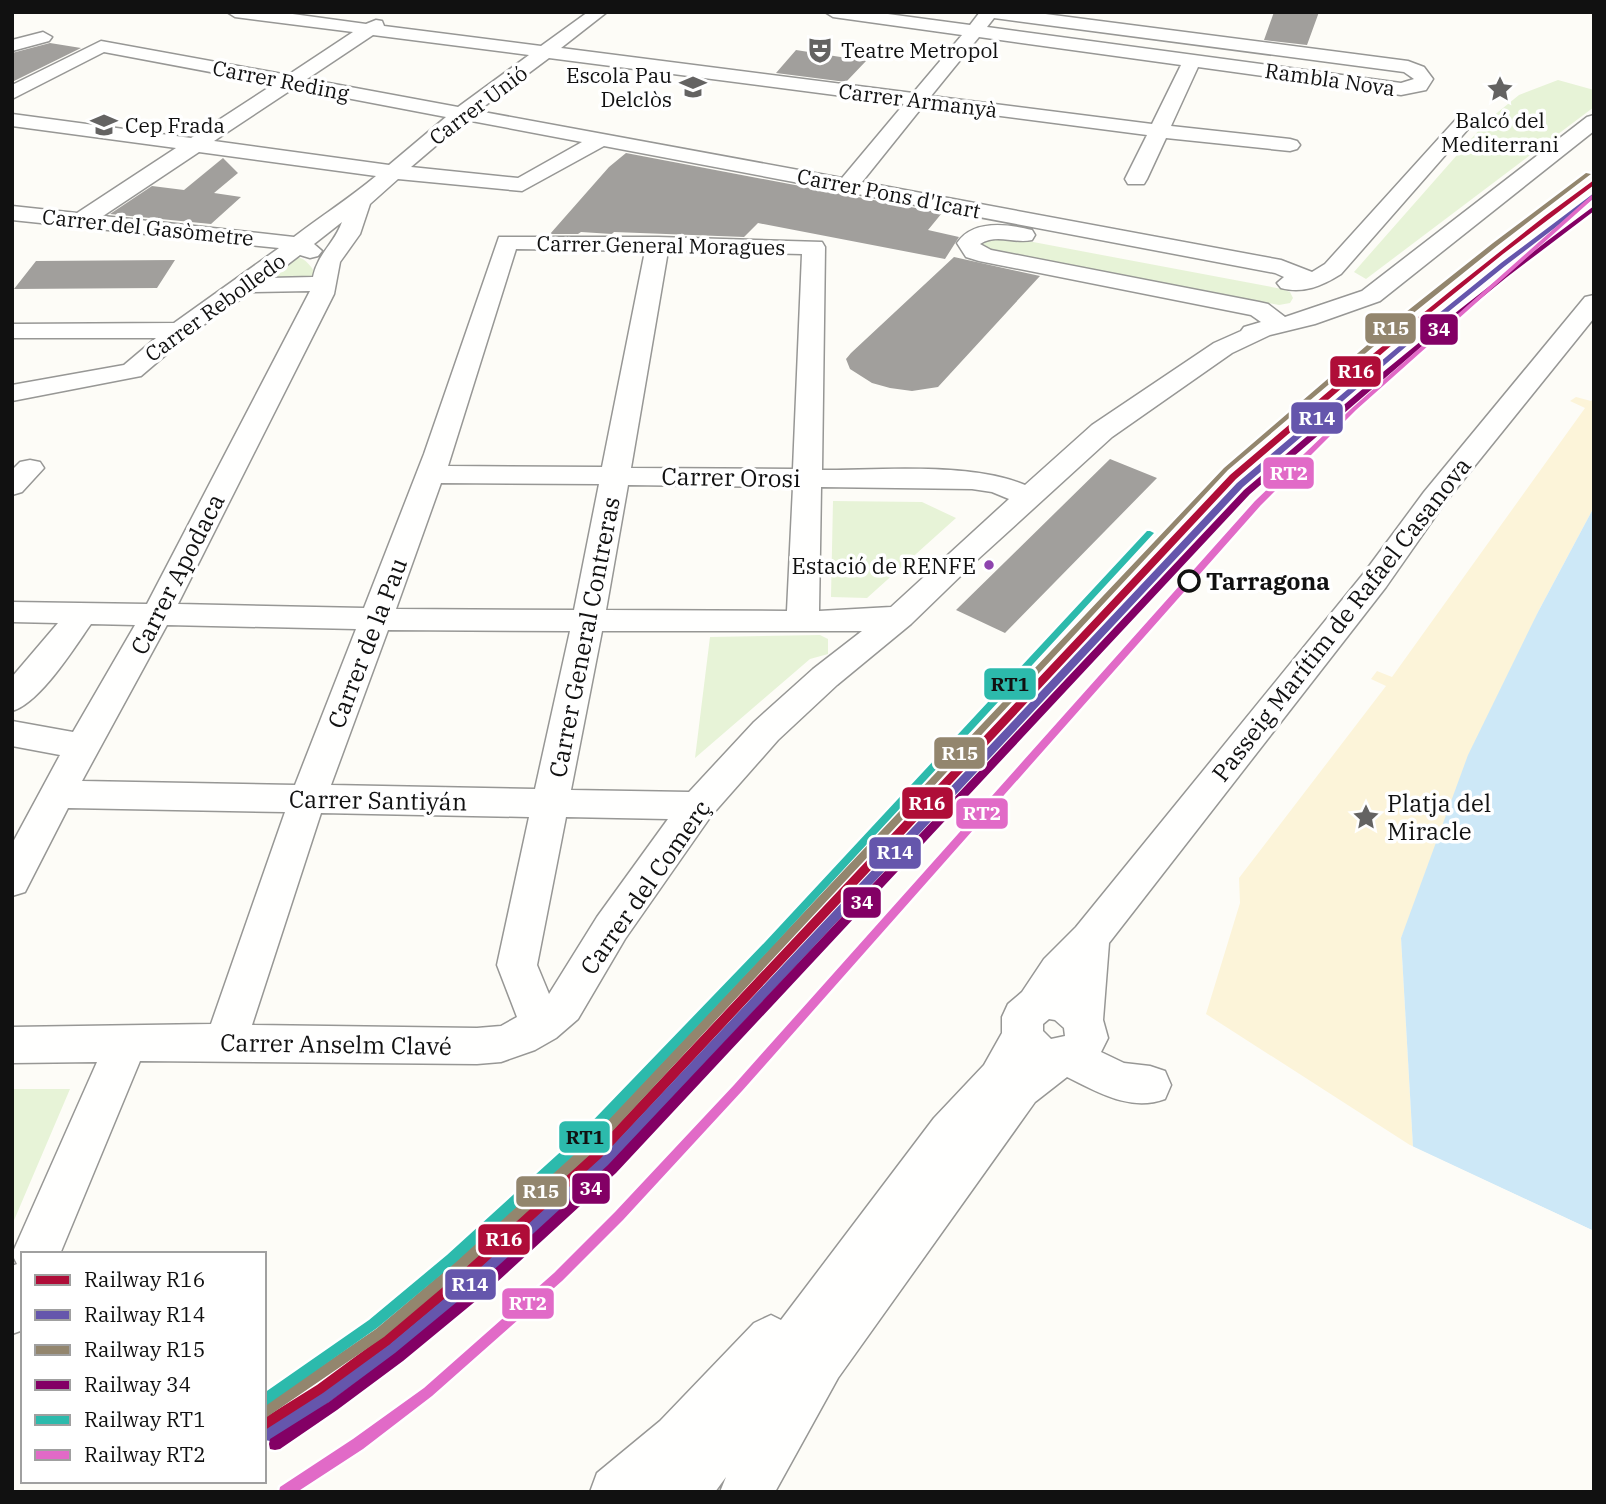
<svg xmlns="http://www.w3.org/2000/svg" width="1606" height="1504" viewBox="0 0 1606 1504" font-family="'IBM Plex Serif',serif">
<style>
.green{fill:#e7f3d7}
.sand{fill:#fcf4d9}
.water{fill:#cde8f7}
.pier{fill:#fdfcf7}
.building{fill:#a19f9c}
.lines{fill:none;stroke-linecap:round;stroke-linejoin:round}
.minor-casing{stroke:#979795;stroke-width:3}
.minor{fill:#fffffe;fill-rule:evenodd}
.rail-1-casing{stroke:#fff;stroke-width:5}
.rail-2-casing{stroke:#fff;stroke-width:5}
.rail-3-casing{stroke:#fff;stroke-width:5}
.rail-4-casing{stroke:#fff;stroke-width:5}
.rail-5-casing{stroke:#fff;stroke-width:5}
.rail-6-casing{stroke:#fff;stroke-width:5}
.rail-1{fill:#af0d38;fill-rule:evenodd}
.rail-2{fill:#6556ac;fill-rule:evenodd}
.rail-3{fill:#93866e;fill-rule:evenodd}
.rail-4{fill:#830065;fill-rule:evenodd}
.rail-5{fill:#2cbaac;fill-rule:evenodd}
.rail-6{fill:#e16ac7;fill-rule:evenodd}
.bus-dot{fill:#8e44ad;stroke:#fff;stroke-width:2.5}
.stop-dot{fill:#fff;stroke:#111;stroke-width:3.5}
.labels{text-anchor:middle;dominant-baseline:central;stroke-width:7;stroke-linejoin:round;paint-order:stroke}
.far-poi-label{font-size:21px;fill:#111;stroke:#fff;text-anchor:start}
.far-street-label{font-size:21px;fill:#111;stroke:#fff}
.bus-label{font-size:22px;fill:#111;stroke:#fff;text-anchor:end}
.street-label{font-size:24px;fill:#111;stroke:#fff}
.stop-label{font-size:24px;font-weight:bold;fill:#111;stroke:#fff;text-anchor:start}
.poi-label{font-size:24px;fill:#111;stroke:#fff;text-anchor:start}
.line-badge{stroke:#fff;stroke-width:2.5}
.badge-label{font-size:19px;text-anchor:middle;font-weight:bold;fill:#fff}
.pale-badge-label{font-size:19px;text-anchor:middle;font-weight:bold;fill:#111}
</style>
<rect width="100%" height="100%" fill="#fdfcf7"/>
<path class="green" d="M1558,80L1594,90V107L1366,279L1354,272L1487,121L1519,95Z
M996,235L1282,289L1290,292L1293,298L1290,303L1279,305L983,248L980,243Z
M297,257C306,259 311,266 315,273L313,279H262L287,259Z
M833,501L922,502L956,518L867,598L831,597Z
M820,635L828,639V654L810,659L695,758L710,637Z
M12,1089H70L12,1225Z"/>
<path class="sand" d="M1576,397L1591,401L1594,398V507L1538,612L1401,938L1413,1147L1206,1014L1240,903L1239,878L1386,686L1371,679L1377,671L1392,677L1585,408L1570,401Z"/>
<path class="water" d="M1594,507V1231L1413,1147L1401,938L1468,755L1538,612Z"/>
<path class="pier" d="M1410,1145L1594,1231V1234L1412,1151Z"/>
<path class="building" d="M1274,12H1319L1307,45L1264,40Z
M50,43L81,48L12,82V53Z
M796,50L866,61L846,82L776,73Z
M626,153L942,213L928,230L959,237L945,259L758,223L744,237L614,232L612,234L581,232L578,234H550L609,167Z
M223,158L238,173L214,193L241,197L211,224L110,214L152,186L184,190Z
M954,257L1040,276L938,387L912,391L890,388L872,383L850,369L846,359L851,353Z
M175,260L157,288L14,289L36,261Z
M1110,459L1157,478L1005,633L956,610Z"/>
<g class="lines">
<defs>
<path id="minor" d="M227,12H278L366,24L376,20L382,21L384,26L541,46L588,12H607L561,48L913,93L962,35L833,17L825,12H873L970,25L980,12H1030L1408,61L1424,67L1433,79L1426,90L1401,95L1198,67L1171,126L1290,139L1297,141L1300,145L1297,149L1290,151L1166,138L1147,179L1144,184H1128L1125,179L1147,135L923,106L862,182L1281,260L1312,272L1325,264L1459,116H1473L1476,120L1341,274C1322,286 1303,294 1281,288L1277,283L1284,277L1275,273L604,146L522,191L398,179L370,204L360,234L340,262L334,294L178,604L364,608L424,454L499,237H658L822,242L825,247L822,470C880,470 972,462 1025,485L1092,425L1214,343L1241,331L1244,327L1261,322L1251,315L979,261L966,257L957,243C973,219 1008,224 1032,230L1035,235L1032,240C1014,244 997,233 980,244L991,250L1259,302L1268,304L1285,317L1362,291L1587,117L1594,115V131L1380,301L1315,324L1270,335L1232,353L1112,437L977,560L911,624L837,685L778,740L711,816L625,939L578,1019L556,1038L535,1050L501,1062L477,1064L140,1061L60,1254H23V1330L12,1334V1266L17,1264L12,1254L97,1062L12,1063V1027L211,1024L285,812L68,808L25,892L12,896V844L60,755L12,746V721L73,732L135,625L91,624C74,648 40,703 12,711V677L58,623L12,622V602L147,604L310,291L251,292L189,335L141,376L12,401V385L124,365L156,338H12V324L174,323L279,248L12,220V206L77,213L176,148L12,126V114L191,138L274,84L104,52L12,99V85L101,41L288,75L353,32L235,17ZM994,18L1404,72L1414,79L1401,83L987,27ZM373,35L529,55L458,107L307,79ZM979,37L1181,65L1152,124L931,96ZM549,58L904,104L842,178L478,111ZM294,88L446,117L389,165L214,141ZM466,120L582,142L518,178L411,167ZM199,152L376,176C350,198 321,216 294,237L103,216ZM342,222C334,244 318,253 313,277L270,278L300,255L310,258L318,256L322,251L314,244ZM516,249L645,251L602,467L448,466ZM668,251L802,254L793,469L631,468ZM441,483L599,484L574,610L396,609ZM628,485L793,487L787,611L606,610ZM821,487L972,489L992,492L1009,499L891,607L819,611ZM167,625L356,629L295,785L82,781ZM388,630L570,631L535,789L331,785ZM602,631H862L813,669L754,722L689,792L571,790ZM321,813L529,817L497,965L517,1017L501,1026L477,1028L252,1025ZM566,817L668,819L597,917L549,994L537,965Z
M43,32L52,37L49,41L12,51V40Z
M1594,295V318L1444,504L1386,587L1109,943L1103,1020L1108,1038L1101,1052L1124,1063L1150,1066L1165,1071L1171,1085L1165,1099C1130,1112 1098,1092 1067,1077L1035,1102L838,1378L775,1492H720L726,1477L715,1492H590L597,1473L660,1421L754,1323L771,1315L781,1320L934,1118L984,1065L1002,1033V1017L1008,1004L1022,992L1044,959L1076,927L1364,573L1424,492L1585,297ZM1049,1019L1055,1020L1064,1028L1065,1036L1051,1039L1043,1031V1024Z
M30,460L40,462L44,468L22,492L12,495V470L20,462Z"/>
</defs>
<use href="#minor" class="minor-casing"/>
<use href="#minor" class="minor"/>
<defs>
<path id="rail-1" d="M1594,180V185L1503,254L1413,327L1236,479L601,1159L469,1279L390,1345L325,1393L264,1432V1418L317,1385L382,1337L461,1271L593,1151L1230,475L1363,362L1454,288L1545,216Z"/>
<path id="rail-2" d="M1594,193V198L1505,266L1416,338L1243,487L609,1166L476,1287L397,1353L331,1401L275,1440L270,1441L265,1440L264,1437L265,1430L323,1393L389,1345L468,1279L601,1158L1237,483L1412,335L1501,263Z"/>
<path id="rail-3" d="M1586,173L1591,174L1497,246L1406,319L1228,470L594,1151L462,1271L384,1337L264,1419V1405L376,1329L454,1263L586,1143L1224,468L1401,316L1493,243Z"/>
<path id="rail-4" d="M1594,206V211L1507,277L1420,348L1250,494L616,1173L483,1295L403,1361L337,1410L280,1449L275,1450L270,1449L269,1444L270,1439L329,1402L395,1353L475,1287L608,1165L1244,490L1372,381L1459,310L1547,241Z"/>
<path id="rail-5" d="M1147,531H1150L1154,533L772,947L586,1144L455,1263L377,1328L264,1407V1393L369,1320L447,1255L578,1136L766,941Z"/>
<path id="rail-6" d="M1594,193V198L1356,410L1261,505L742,1091L623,1220L562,1281L432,1396L363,1449L297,1492H279L280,1487L353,1439L424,1388L554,1273L615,1212L734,1085L1255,501L1352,408Z"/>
</defs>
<use href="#rail-1" class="rail-1-casing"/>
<use href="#rail-2" class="rail-2-casing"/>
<use href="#rail-3" class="rail-3-casing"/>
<use href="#rail-4" class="rail-4-casing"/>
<use href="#rail-5" class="rail-5-casing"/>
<use href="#rail-6" class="rail-6-casing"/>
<use href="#rail-1" class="rail-1"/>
<use href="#rail-2" class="rail-2"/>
<use href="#rail-3" class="rail-3"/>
<use href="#rail-4" class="rail-4"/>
<use href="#rail-5" class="rail-5"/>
<use href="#rail-6" class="rail-6"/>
</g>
<defs>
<symbol id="theatre-bare" viewBox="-9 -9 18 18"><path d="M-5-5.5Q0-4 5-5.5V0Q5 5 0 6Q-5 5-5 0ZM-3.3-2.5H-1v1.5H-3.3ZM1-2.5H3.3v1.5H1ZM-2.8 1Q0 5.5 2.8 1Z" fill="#646362" stroke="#fff" stroke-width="2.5" paint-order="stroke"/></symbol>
<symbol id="school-bare" viewBox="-9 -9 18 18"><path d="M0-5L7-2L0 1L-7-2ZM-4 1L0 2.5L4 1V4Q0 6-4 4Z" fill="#646362" stroke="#fff" stroke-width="2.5" paint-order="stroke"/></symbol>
<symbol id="sight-bare" viewBox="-9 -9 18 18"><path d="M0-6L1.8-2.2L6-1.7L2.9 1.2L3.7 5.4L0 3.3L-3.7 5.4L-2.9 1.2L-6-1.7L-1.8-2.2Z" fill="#646362" stroke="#fff" stroke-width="2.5" paint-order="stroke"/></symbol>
<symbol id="university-bare" viewBox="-9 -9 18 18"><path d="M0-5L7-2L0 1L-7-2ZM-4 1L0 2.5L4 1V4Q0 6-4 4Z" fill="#646362" stroke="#fff" stroke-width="2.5" paint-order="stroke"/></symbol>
</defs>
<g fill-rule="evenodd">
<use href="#theatre-bare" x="801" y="31" width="38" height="38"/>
<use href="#school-bare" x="674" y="68" width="38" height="38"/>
<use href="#sight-bare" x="1481" y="70" width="38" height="38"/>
<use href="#university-bare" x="85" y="106" width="38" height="38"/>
<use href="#sight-bare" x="1347" y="798" width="38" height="38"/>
</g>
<circle class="bus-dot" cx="989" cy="565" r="6"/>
<circle class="stop-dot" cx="1189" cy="581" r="10"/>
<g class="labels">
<g class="far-poi-label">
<text x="841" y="50">Teatre Metropol</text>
<text x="672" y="75" text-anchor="end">Escola Pau<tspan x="672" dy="24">Delclòs</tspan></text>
<text x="1500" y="120" text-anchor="middle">Balcó del<tspan x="1500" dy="24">Mediterrani</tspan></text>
<text x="125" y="125">Cep Frada</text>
</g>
<g class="far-street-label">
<text transform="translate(1330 79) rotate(8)">Rambla Nova</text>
<text transform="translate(281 80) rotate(11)">Carrer Reding</text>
<text transform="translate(918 100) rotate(7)">Carrer Armanyà</text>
<text transform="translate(478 105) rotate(-37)">Carrer Unió</text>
<text transform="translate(889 193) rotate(11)">Carrer Pons d'Icart</text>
<text transform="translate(148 227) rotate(6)">Carrer del Gasòmetre</text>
<text transform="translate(661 245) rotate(1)">Carrer General Moragues</text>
<text transform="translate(215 307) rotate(-36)">Carrer Rebolledo</text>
</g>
<g class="bus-label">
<text x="976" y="565">Estació de RENFE</text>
</g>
<g class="street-label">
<text transform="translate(731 477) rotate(1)">Carrer Orosi</text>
<text transform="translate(177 574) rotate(-63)">Carrer Apodaca</text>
<text transform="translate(1341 619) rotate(-52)">Passeig Marítim de Rafael Casanova</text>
<text transform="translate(584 637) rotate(-79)">Carrer General Contreras</text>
<text transform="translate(367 643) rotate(-69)">Carrer de la Pau</text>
<text transform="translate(378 800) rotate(1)">Carrer Santiyán</text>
<text transform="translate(645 887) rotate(-55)">Carrer del Comerç</text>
<text transform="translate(336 1044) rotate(1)">Carrer Anselm Clavé</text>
</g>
<g class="stop-label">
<text x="1206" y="581">Tarragona</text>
</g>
<g class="poi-label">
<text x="1387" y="803">Platja del<tspan x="1387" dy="28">Miracle</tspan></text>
</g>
</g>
<g class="line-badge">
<rect x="1364" y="312" width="53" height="33" rx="7" fill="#93866e"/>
<rect x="1419" y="313" width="40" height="33" rx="7" fill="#830065"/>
<rect x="1329" y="355" width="53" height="33" rx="7" fill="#af0d38"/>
<rect x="1290" y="401" width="54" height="34" rx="7" fill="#6556ac"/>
<rect x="1262" y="456" width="53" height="34" rx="7" fill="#e16ac7"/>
<rect x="983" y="667" width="54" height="34" rx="7" fill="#2cbaac"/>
<rect x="933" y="736" width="53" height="34" rx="7" fill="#93866e"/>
<rect x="901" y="786" width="53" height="34" rx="7" fill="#af0d38"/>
<rect x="955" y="797" width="54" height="33" rx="7" fill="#e16ac7"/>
<rect x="868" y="836" width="54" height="34" rx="7" fill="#6556ac"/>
<rect x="842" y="886" width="40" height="33" rx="7" fill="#830065"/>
<rect x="558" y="1120" width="53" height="34" rx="7" fill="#2cbaac"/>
<rect x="571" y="1172" width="40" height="33" rx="7" fill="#830065"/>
<rect x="515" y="1175" width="53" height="33" rx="7" fill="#93866e"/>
<rect x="477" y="1223" width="54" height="33" rx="7" fill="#af0d38"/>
<rect x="444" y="1268" width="53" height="33" rx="7" fill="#6556ac"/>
<rect x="501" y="1287" width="54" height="33" rx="7" fill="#e16ac7"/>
</g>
<g class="badge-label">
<text x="1391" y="335">R15</text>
<text x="1439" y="336">34</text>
<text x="1356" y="378">R16</text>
<text x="1317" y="425">R14</text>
<text x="1289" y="480">RT2</text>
<text x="960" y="760">R15</text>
<text x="927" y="810">R16</text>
<text x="982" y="820">RT2</text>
<text x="895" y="859">R14</text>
<text x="862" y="909">34</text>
<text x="591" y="1195">34</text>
<text x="541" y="1198">R15</text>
<text x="504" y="1246">R16</text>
<text x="470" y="1291">R14</text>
<text x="528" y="1310">RT2</text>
</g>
<g class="pale-badge-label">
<text x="1010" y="691">RT1</text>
<text x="585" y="1144">RT1</text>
</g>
<rect width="1606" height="1504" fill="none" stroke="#111111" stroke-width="28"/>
<rect x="21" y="1252" width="245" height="231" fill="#ffffff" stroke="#a0a0a0" stroke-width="2"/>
<rect x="35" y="1275" width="35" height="10" fill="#af0d38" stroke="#a0a0a0" stroke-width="2"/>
<text x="84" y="1287" font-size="21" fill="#111111">Railway R16</text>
<rect x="35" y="1310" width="35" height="10" fill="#6556ac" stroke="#a0a0a0" stroke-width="2"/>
<text x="84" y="1322" font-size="21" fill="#111111">Railway R14</text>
<rect x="35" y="1345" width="35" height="10" fill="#93866e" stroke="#a0a0a0" stroke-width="2"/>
<text x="84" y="1357" font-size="21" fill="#111111">Railway R15</text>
<rect x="35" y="1380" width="35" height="10" fill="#830065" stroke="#a0a0a0" stroke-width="2"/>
<text x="84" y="1392" font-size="21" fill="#111111">Railway 34</text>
<rect x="35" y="1415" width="35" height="10" fill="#2cbaac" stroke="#a0a0a0" stroke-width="2"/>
<text x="84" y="1427" font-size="21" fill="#111111">Railway RT1</text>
<rect x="35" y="1450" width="35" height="10" fill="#e16ac7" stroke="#a0a0a0" stroke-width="2"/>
<text x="84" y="1462" font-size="21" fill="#111111">Railway RT2</text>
</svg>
